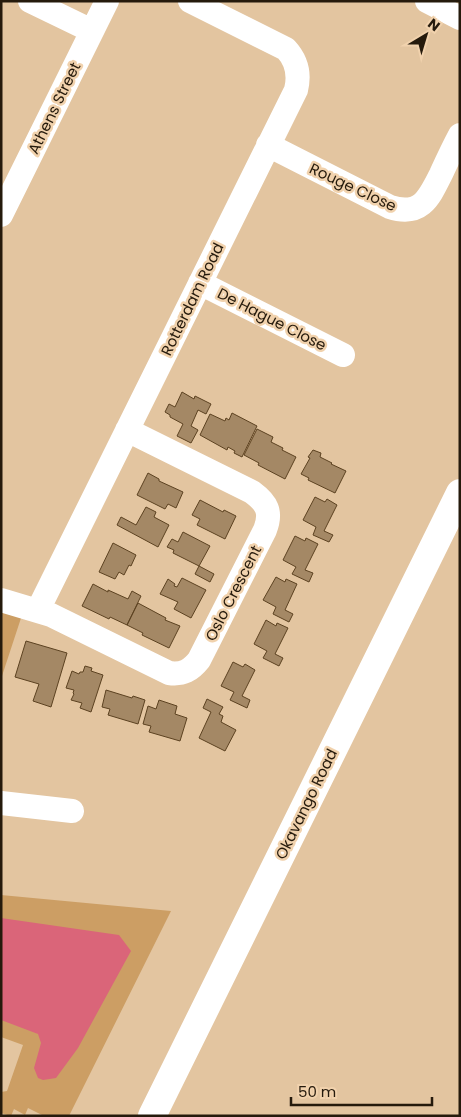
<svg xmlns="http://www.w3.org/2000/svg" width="461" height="1117" viewBox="0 0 461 1117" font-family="Poppins,sans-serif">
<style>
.green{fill:#cc9e64}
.water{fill:#da6579}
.building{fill:#a48865;stroke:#5c4221}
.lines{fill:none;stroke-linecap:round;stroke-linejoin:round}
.minor{stroke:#fff;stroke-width:24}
.major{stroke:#fff;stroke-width:28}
.labels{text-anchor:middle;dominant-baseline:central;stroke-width:5;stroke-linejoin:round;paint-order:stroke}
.street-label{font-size:15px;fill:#251a0c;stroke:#f1d2ad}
</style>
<rect width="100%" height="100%" fill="#e3c5a0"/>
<path class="green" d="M1,609L22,615L1,679Z
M1,895L171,911L69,1116H44L28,1108L25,1115L14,1109L11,1116L1,1113V1092L7,1091L23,1045L1,1037Z"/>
<path class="water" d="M1,918L119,935L131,951L78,1048L56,1078L43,1080L38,1078L34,1068L41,1043L38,1034L1,1020Z"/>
<path class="building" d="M182,392L194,399L195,396L211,404L206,414L198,410L191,426L198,430L191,443L177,436L183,424L170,417V415L165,412L169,404L175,407Z
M232,413L257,426L242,457L234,453L235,451L228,447L227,450L200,435L210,414L225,421L226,418L229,420Z
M257,429L273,437L271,442L283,448L282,450L296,457L285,479L258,465L259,463L244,455Z
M313,450L321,453L320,457L332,463L331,464L346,471L335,493L308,480L309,478L301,474L310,458L308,457Z
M148,473L159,479V481L183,492L176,508L168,504L165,509L137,495Z
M315,497L325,502L327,499L337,505L324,531L333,535L329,542L313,535L316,527L303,520Z
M200,500L223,512L224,510L236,516L225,539L197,525L200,519L192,515Z
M146,507L156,512L154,517L169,525L158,547L117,525L121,517L136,525Z
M183,532L210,546L199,566L214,574L210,582L195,574L199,566L173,553L174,550L167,547L172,539L178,542Z
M295,536L305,541L306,538L318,544L305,570L313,573L309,582L292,574L296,567L283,560Z
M113,543L136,555L131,566L129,565L124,575L119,572L115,579L99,572Z
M276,577L285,582L286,579L297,584L285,610L293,614L289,622L273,614L276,607L263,600Z
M182,578L206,590L191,618L174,609L178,602L160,594L168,579L175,584L174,586L177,587Z
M93,584L108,592V590L128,599L132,591L141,596L127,625L110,617L109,619L82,606Z
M138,603L166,618L165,620L180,626L169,648L142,635L143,633L127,625Z
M266,620L276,626L277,623L288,628L275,654L283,658L279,666L263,658L267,651L254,644Z
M26,641L67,653L51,707L33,701L39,684L15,677Z
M233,662L243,667L245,664L255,670L242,696L250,700L247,708L230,700L234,692L221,686Z
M85,666L92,668L91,671L103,675L91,712L80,708L82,703L71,700L74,694L73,693L74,690L66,688L72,671L79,674L80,672H83Z
M106,690L132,698L133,696L145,700L138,724L108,715L110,709L102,707Z
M207,699L223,707L219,714L223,716L221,722L236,730L225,751L199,738L211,712L203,708Z
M159,700L177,706L175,714L187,718L180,741L149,732L151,726L143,724L148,706L156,709Z"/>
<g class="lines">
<path class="minor" d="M30,1L92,31
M427,1L460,18
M268,145L390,207C421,217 429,198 441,174C447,161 453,148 460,135
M1,215L107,1
M200,283L343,355
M1,600L51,615L169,673C183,675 191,670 199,660L265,530C272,512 267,503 252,492L127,430
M38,610L296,90C300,74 297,61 286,49L190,1
M1,803L72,811"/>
<path class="major" d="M152,1116L460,493"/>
</g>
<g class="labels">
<g class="street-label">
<text transform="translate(54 108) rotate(-64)">Athens Street</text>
<text transform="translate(353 187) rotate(25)">Rouge Close</text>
<text transform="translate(192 299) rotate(-64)">Rotterdam Road</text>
<text transform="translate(272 319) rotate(27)">De Hague Close</text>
<text transform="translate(233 593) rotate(-63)">Oslo Crescent</text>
<text transform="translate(306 804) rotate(-64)">Okavango Road</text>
</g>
</g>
<rect width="461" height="1117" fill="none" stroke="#251a0c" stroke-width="5"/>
<g transform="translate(426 35) rotate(38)" stroke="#f1d2ad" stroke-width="4" paint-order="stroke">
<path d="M0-4L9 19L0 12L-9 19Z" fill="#251a0c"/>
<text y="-8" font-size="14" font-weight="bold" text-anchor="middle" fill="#251a0c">N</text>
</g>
<path d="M291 1097v8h141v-8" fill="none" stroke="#251a0c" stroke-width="2.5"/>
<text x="298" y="1097" font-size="15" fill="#251a0c" stroke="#f1d2ad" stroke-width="4" paint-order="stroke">50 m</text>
</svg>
